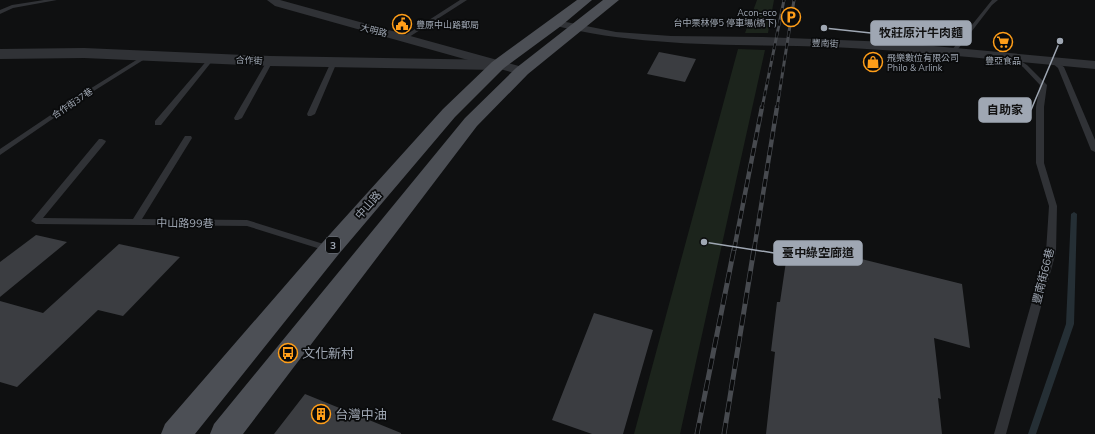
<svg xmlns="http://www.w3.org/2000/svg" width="1095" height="434" viewBox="0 0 1095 434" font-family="Mulish,'Noto Sans TC',sans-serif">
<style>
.green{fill:#1c241c}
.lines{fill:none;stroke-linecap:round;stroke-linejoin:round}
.stream{fill:#252f35;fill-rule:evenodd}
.building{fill:#3b3d41}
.service{fill:#303236;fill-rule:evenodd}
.minor{fill:#303236;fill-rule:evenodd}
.tertiary{fill:#303236;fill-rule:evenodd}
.primary{fill:#4c4f55;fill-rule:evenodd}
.rail-far2-casing{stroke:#474a4f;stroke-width:3}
.rail-far1-casing{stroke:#474a4f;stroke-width:4.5}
.rail-casing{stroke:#474a4f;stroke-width:5}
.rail-far2{stroke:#0a0b0c;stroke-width:2;stroke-dasharray:6;stroke-linecap:butt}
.rail-far1{stroke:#0a0b0c;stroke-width:3;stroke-dasharray:8;stroke-linecap:butt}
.rail{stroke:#0a0b0c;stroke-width:3.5;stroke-dasharray:11;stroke-linecap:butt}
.labels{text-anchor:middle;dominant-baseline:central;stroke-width:3.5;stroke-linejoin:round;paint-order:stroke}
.far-poi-label{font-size:9px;fill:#9fa7b3;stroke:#0a0b0c;text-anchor:start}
.far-street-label{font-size:9px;fill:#9fa7b3;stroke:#0a0b0c}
.shield{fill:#0a0b0c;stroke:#727881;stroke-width:1}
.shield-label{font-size:10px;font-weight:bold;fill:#9fa7b3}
.street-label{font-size:11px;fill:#9fa7b3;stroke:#0a0b0c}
.near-poi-label{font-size:13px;fill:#9fa7b3;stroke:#0a0b0c;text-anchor:start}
.leader{fill:none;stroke:#9fa7b3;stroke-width:1.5}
.callout-dot{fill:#9fa7b3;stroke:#0a0b0c;stroke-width:1.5}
.callout{fill:#9fa7b3;stroke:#9fa7b3;stroke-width:1.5}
.callout-label{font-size:12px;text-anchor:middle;font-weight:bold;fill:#111}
</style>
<rect width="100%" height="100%" fill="#0f1011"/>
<path class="green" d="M757,0H774L768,33H745Z
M738,49L765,50L680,434H634Z"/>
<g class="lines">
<path class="stream" d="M1074,212L1077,214L1074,324L1036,434H1028L1066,324L1071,214Z"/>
</g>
<path class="building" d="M659,52L696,59L685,82L647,74Z
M36,235L67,242L0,297V262Z
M789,241L962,284L970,348L934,338L941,399L938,398L942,434H766L775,352L771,351L777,302H780Z
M119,244L180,257L123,316L98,310L17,387L0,382V301L43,313Z
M594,313L653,330L623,434H592L552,420Z
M305,394L401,433V434H274Z"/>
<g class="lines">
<path class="service" d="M44,0H57L13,8L0,14V10L12,5Z
M460,0H467L406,39L401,38Z
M992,0H998L992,5L955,53H951V51Z
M146,54L148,55V57L89,94L0,155V149L85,92Z
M1013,56L1027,65L1047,85L1044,107V163L1057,206L1056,252L1006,434H994L1046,252L1049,206L1036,163V107L1040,85L1023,67L1011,59V57Z
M211,57L214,59L213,60L161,125H155V121L209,58Z
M270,59L273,61L242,118L238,120H235L234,118L267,61Z
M334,60L337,62L315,114L311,116H308L307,114L331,62Z
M1054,60L1064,67L1095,140V152L1091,150L1058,68L1051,62Z
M185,136H191L192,138L142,219L247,220L333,247L335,249L333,251L330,252L247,226L36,224L31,221L99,139H102L106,141L105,143L43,218L133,219Z"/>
<path class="minor" d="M267,0H280L526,68L528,71L526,74H518L275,6Z
M556,20L616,32L671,36L763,37L890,42L1095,61V69C1007,61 920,51 832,47C738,44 644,48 552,25L550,23Z"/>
<path class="tertiary" d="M84,48L270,56L498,60L504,62L506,65L504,68L498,70L270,66L84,58L0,59V49Z"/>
<path class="primary" d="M577,0H592L561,26L504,68L455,117L338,255L195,434H161L165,424L322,243L443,109L492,62Z
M603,0H619L528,74L477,126L243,434H210L214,424L465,118L516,68Z"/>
<defs>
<path id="rail-far2" d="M762,108L784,0
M777,108L794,0"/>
<path id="rail-far1" d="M734,250L762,107
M754,250L777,107"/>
<path id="rail" d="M697,434L734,249
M724,434L754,249"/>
</defs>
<use href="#rail-far2" class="rail-far2-casing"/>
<use href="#rail-far1" class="rail-far1-casing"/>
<use href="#rail" class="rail-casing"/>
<use href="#rail-far2" class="rail-far2"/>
<use href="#rail-far1" class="rail-far1"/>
<use href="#rail" class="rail"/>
</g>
<defs>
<symbol id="parking-ring" viewBox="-11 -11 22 22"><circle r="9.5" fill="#0a0b0c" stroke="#ff9e19" stroke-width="1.5"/><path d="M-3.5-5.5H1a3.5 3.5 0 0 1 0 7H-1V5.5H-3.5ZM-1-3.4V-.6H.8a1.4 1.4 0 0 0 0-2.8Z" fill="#ff9e19"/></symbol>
<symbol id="civic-ring" viewBox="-11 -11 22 22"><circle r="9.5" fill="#0a0b0c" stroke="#ff9e19" stroke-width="1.5"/><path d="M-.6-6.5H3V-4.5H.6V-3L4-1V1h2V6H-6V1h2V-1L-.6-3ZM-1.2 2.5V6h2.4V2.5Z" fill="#ff9e19"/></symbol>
<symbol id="supermarket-ring" viewBox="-11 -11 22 22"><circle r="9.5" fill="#0a0b0c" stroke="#ff9e19" stroke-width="1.5"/><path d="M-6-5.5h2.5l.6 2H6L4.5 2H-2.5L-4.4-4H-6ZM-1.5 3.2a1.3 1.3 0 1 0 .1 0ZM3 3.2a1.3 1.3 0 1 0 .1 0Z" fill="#ff9e19"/></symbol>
<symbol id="shop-ring" viewBox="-11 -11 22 22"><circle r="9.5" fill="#0a0b0c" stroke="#ff9e19" stroke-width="1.5"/><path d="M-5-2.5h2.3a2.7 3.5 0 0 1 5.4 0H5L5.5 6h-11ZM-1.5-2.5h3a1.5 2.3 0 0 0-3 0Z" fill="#ff9e19"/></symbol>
<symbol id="bus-ring" viewBox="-11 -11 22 22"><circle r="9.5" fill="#0a0b0c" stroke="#ff9e19" stroke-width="1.5"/><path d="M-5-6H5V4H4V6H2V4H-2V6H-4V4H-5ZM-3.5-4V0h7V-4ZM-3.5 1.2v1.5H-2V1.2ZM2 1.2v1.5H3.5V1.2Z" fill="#ff9e19"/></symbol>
<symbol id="building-ring" viewBox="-11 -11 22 22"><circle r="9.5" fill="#0a0b0c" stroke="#ff9e19" stroke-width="1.5"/><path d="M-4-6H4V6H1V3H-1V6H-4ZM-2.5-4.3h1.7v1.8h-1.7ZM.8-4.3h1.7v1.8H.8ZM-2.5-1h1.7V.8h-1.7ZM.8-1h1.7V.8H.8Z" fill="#ff9e19"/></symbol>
</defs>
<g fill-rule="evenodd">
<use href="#parking-ring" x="780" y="6" width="22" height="22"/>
<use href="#civic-ring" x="391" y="13" width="22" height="22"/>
<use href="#supermarket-ring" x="992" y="31" width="22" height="22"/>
<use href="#shop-ring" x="862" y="51" width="22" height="22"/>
<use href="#bus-ring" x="277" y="342" width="22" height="22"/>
<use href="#building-ring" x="310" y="403" width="22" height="22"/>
</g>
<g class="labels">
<g class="far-poi-label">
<text x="777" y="12" text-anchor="end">Acon-eco<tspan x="777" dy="10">台中栗林停5 停車場(橋下)</tspan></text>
<text x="416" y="24">豐原中山路郵局</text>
<text x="887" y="57">飛樂數位有限公司<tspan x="887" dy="10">Philo &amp; Arlink</tspan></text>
<text x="1003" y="60" text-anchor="middle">豐亞食品</text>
</g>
<g class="far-street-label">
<text transform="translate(374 30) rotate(15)">大明路</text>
<text transform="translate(825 43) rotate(2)">豐南街</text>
<text transform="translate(249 60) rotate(2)">合作街</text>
<text transform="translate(72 103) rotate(-34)">合作街37巷</text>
</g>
<rect class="shield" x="326" y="237" width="14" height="16" rx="3"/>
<g class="shield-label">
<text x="333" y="245">3</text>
</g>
<g class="street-label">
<text transform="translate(368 205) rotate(-49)">中山路</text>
<text transform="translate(185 223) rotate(1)">中山路99巷</text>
<text transform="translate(1043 276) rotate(-76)">豐南街66巷</text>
</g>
<g class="near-poi-label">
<text x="302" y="353">文化新村</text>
<text x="335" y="414">台灣中油</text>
</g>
</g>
<path class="leader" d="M824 28L871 33M1060 41L1031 110M704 242L774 253"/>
<g class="callout-dot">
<circle cx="824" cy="28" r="4"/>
<circle cx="1060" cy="41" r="4"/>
<circle cx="704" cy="242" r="4"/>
</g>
<g class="callout">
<rect x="871" y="21" width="100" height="24" rx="4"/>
<rect x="979" y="98" width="52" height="24" rx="4"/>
<rect x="774" y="241" width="88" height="24" rx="4"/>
</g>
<g class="callout-label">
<text x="921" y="37">牧莊原汁牛肉麵</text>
<text x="1005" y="114">自助家</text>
<text x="818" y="257">臺中綠空廊道</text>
</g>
</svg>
